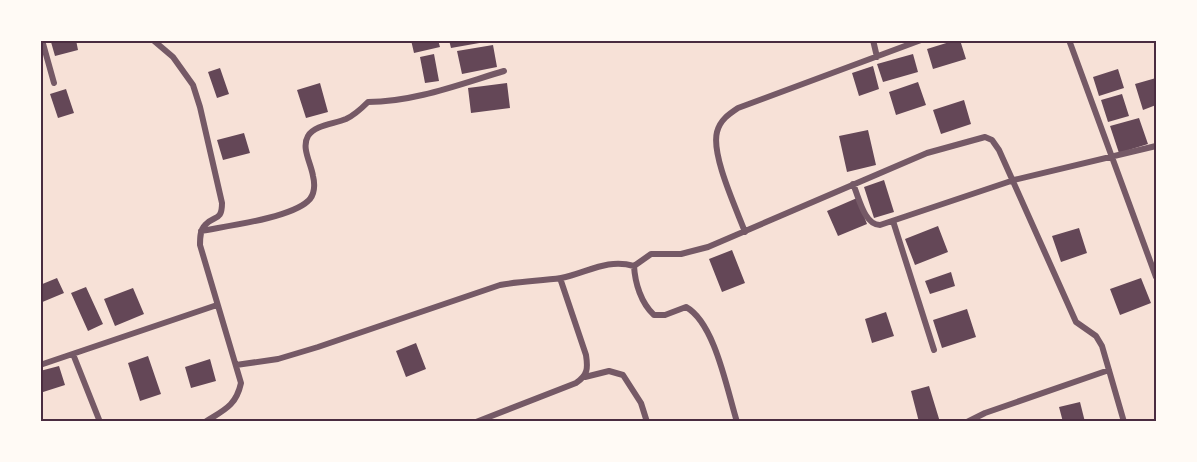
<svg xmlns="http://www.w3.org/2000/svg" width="1197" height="462" viewBox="0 0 1197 462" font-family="Montserrat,sans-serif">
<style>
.building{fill:#644757}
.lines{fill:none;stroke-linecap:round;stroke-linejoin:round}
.minor{stroke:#755966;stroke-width:6}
.neatline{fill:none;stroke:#4a2c40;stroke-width:2}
</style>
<rect width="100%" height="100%" fill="#f7e1d7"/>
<path class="building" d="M55,40H76L78,50L55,56L51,42Z
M411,40H438L440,47L414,53Z
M449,40H485V42L451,48Z
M956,40H960L966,59L933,69L927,49Z
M493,45L497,67L462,74L457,51Z
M434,54L439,81L425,83L420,57Z
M913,54L918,72L883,82L877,64Z
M873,66L879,89L859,96L852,73Z
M220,68L229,94L217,98L208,72Z
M1118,69L1124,88L1099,96L1093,77Z
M1156,78V105L1143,110L1135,84Z
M918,82L926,105L896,115L889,92Z
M320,83L328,112L306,118L297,90Z
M507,83L510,108L471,113L468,88Z
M66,89L74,113L58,118L50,94Z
M1122,94L1129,116L1108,122L1101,100Z
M964,100L971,124L941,134L933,110Z
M1139,118L1148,144L1119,153L1110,126Z
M868,130L876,165L847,172L839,136Z
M244,133L250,153L223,160L217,140Z
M884,180L894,212L874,218L864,187Z
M857,198L867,224L838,236L827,211Z
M938,226L948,252L915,265L905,239Z
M1079,228L1087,253L1061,262L1052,236Z
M732,250L745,283L722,292L709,259Z
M951,272L955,286L930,294L925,281Z
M57,278L64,293L40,303V285Z
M1141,278L1151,303L1120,315L1110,289Z
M86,287L103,324L88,331L71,293Z
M133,288L144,314L115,326L104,299Z
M967,309L976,337L942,348L933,320Z
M886,312L894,336L872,343L865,319Z
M416,343L426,369L406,377L396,351Z
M148,356L161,394L140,401L128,363Z
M210,359L216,381L191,388L185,367Z
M59,366L65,385L40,393V371Z
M929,386L940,422H919L911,391Z
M1080,402L1085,422H1063L1059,407Z"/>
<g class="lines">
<path class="minor" d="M42,40L54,83
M153,40L173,57L193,85L200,107L222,203C222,222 214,215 205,225C200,230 200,238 200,245L241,383C236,406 224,410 205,422
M873,40L877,57
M1069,40L1156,277
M853,184C859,197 864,225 880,225L1014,180L1156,146
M893,221L934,350
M201,231C227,226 290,218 308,201C315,195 315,184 313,176C311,163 301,148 308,136C315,125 334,124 346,119C355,115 361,109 368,102C414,102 460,84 504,71
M745,232C736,208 711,155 717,132C720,120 729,114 738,108L921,40
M73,354L100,422
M40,365L217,305
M236,365L278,359L318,347L500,285C521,281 541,281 561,278C587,273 607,258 634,266
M585,377L609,371L623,375L641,403L647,422
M476,422L576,383C588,375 588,368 586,355L560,278
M737,422C727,390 715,323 686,307L665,315H654C641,303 635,283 634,266L651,254H681L708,247L927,153L985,137L992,140L999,150L1076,322L1096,336L1102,346L1124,422
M967,422L985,413L1109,370"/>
</g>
<rect width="1197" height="462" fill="none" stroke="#fffaf5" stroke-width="84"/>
<rect x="42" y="42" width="1113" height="378" class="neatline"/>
</svg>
